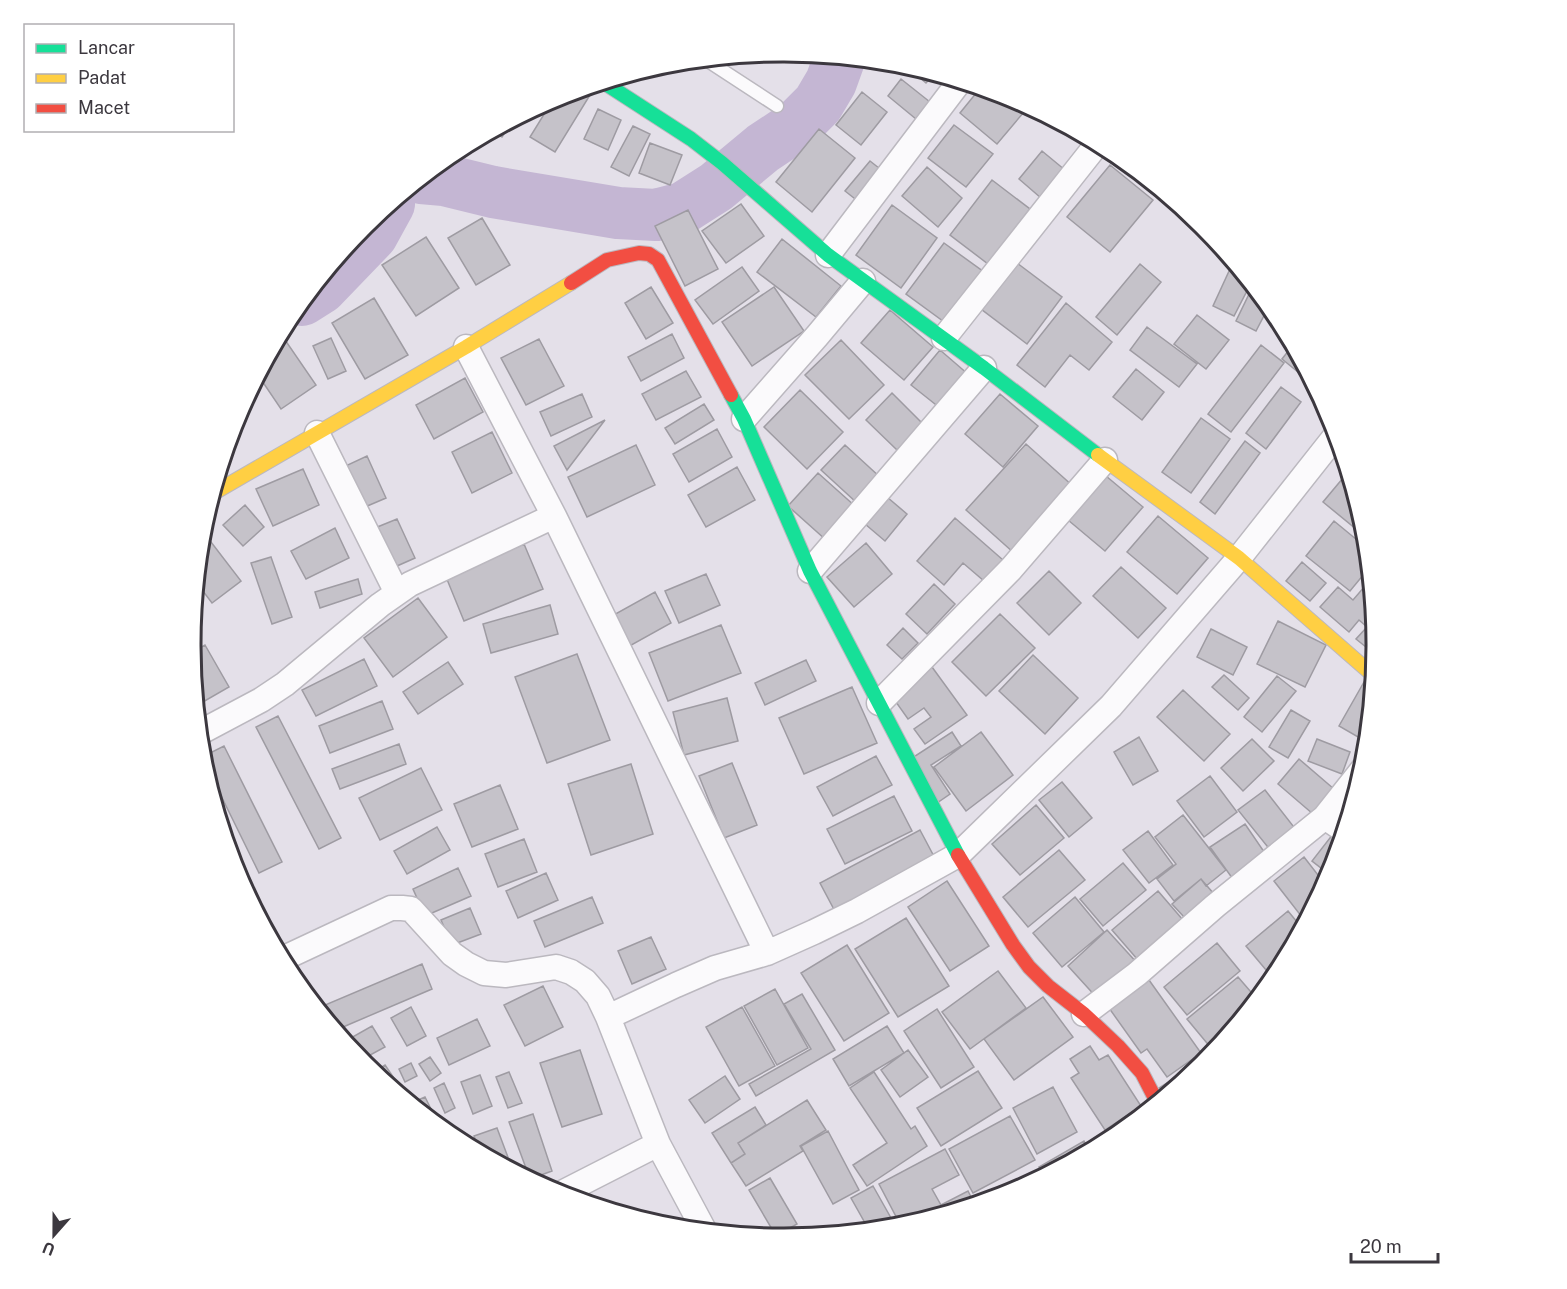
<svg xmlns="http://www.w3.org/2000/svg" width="1567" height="1289" viewBox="0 0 1567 1289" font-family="'Public Sans',sans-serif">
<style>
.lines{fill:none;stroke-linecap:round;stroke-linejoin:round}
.river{stroke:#c4b6d3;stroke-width:52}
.building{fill:#c5c2c9;stroke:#9e9ba2;stroke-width:1.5}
.lane-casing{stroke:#bbb8bf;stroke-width:15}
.street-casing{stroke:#bbb8bf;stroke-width:27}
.fast-casing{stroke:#bbb8bf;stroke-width:16}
.slow-casing{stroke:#bbb8bf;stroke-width:16}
.jam-casing{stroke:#bbb8bf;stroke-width:16}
.lane{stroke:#fbfafc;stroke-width:12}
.street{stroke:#fbfafc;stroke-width:24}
.fast{stroke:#16e098;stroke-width:14}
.slow{stroke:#ffcf43;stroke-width:14}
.jam{stroke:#f24e42;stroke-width:14}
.rim{fill:none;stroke:#3c383f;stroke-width:3}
</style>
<rect width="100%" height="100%" fill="#e4e0e9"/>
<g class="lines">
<path class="river" d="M421,178L444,180L493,192L618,213L656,215L683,208L716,187L763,148L796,126L818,104L831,82L840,57
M302,300L321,288L372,235L389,204"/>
</g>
<path class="building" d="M904,64L935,73L926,83Z
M901,79L930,102L916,119L888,96Z
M981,87L1011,96L1029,106L997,144L960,113Z
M580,89L590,95L555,152L530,137L554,98Z
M862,92L887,112L861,145L836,125Z
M598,109L621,120L608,150L584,139Z
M514,119L502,137L492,131Z
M954,125L993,154L966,187L928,158Z
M633,126L650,134L629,176L611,167Z
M819,129L855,158L812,212L776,182Z
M650,143L682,155L670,185L639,173Z
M1042,151L1065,170L1041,198L1019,179Z
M870,161L884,172L859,202L845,191Z
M1110,165L1153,200L1110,252L1067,217Z
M927,167L962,198L938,227L902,196Z
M992,180L1030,209L988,264L950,235Z
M741,204L764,236L726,263L702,231Z
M892,205L937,238L901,288L856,255Z
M688,210L718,269L685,286L655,226Z
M482,218L510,265L476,285L448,238Z
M426,237L459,288L416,316L382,265Z
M782,239L841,286L816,317L757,272Z
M944,243L984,272L947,324L906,294Z
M339,255L342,259L329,268Z
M1017,263L1062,297L1027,344L981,309Z
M1140,264L1161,282L1117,335L1096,317Z
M742,267L759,291L713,324L695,300Z
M1230,269L1246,277L1251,283L1234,316L1213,306Z
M1253,286L1269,306L1256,331L1236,321Z
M651,287L673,323L646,339L625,303Z
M774,287L804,331L752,366L722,322Z
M374,298L408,355L365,379L332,323Z
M1066,303L1112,342L1089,370L1070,355L1045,387L1017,365Z
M890,310L933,347L904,380L861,343Z
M1197,315L1229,340L1206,369L1174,344Z
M1147,327L1197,364L1179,387L1130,350Z
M280,334H281L316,385L281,409L258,375Z
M672,334L684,358L641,381L628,357Z
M331,338L346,371L328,379L313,346Z
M539,339L564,386L526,405L501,358Z
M841,340L884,385L849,419L805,375Z
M1261,345L1284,363L1231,432L1208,414Z
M1293,345L1315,386L1282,359Z
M940,350L969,375L940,408L911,385Z
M1136,369L1164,392L1142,420L1113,397Z
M686,371L701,397L656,420L642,394Z
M465,378L483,412L434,439L416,405Z
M1281,387L1301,402L1266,449L1246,433Z
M800,390L843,432L807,469L764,427Z
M892,393L923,424L897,450L866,420Z
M582,394L592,417L551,436L540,412Z
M1000,394L1038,426L1003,467L965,434Z
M704,404L714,420L675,444L665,428Z
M1201,418L1230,439L1191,493L1162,472Z
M605,420L567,470L554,446Z
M717,429L732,457L689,482L673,454Z
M492,432L512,473L472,493L452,452Z
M1245,441L1260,453L1215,514L1200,502Z
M228,443L233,452L223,458Z
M1026,444L1074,487L1014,553L966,510Z
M636,445L655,485L587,517L568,477Z
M845,445L881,478L857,503L821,470Z
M367,456L386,498L358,510L339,469Z
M737,467L755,500L706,527L688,495Z
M303,469L319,505L273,526L256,489Z
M1348,472L1366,529L1367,538L1323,502Z
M818,473L856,507L826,540L788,506Z
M1106,476L1143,507L1105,551L1068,520Z
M887,497L907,514L885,541L865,524Z
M245,505L264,527L243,546L223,525Z
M1158,516L1208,558L1177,594L1127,552Z
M955,518L1003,560L984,581L963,563L944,585L917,561Z
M397,519L415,558L388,570L370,530Z
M1334,521L1368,549L1369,568L1350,591L1306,556Z
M335,528L349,558L306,579L291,551Z
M201,529L241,581L212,603L196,582Z
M866,543L892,574L854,607L827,577Z
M524,544L543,589L464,621L446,577Z
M271,557L292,617L272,624L251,563Z
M1302,562L1326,583L1310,601L1286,581Z
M1121,567L1166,608L1138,638L1093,596Z
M1049,571L1081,603L1049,635L1017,603Z
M706,574L720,605L679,623L665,591Z
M358,579L362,594L320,608L315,592Z
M1371,579L1377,645L1376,655L1356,639L1367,627L1359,620L1349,632L1320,607L1338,587L1353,600Z
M934,584L955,604L927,634L906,614Z
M655,592L671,623L626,648L610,617Z
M418,598L447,637L393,677L364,638Z
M550,605L558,634L491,653L483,624Z
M1000,614L1035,648L986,696L952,662Z
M1278,621L1326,645L1305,687L1257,664Z
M721,625L741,673L668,701L649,653Z
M903,628L918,643L902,659L887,645Z
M1211,629L1247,647L1233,675L1197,657Z
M205,645L229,687L196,706L191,653Z
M577,654L610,740L547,763L515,677Z
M1033,655L1078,698L1045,734L999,691Z
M364,659L377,686L316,716L302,690Z
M806,660L816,681L765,705L755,683Z
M448,662L463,684L418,714L403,692Z
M932,667L967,715L925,744L914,729L931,717L924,708L908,719L891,695Z
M1224,675L1249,698L1238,710L1212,687Z
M1277,676L1296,691L1262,732L1244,717Z
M1364,682L1373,688L1368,737L1365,741L1339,726Z
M852,687L877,743L804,774L779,718Z
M1183,690L1230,734L1204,761L1157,717Z
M727,698L738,741L684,755L673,712Z
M382,701L393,729L330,753L319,726Z
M1291,710L1310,721L1288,758L1269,747Z
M278,716L341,838L319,849L256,727Z
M952,732L961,746L931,765L950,794L937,803L909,760Z
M981,732L1013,775L966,811L934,767Z
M1139,737L1158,771L1133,785L1114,752Z
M1252,739L1274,761L1243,791L1221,768Z
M1317,739L1350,752L1342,774L1308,761Z
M399,744L406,764L340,789L332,769Z
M224,746L282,862L259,873L202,757Z
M876,756L892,785L833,816L817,787Z
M1299,759L1334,789L1313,814L1278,784Z
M732,763L757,825L724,838L699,776Z
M631,764L653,834L591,855L568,784Z
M421,768L442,810L380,840L359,798Z
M1210,776L1237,812L1204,837L1177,801Z
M1062,782L1092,818L1069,837L1039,800Z
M500,785L518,829L472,847L454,804Z
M1265,790L1297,831L1271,851L1238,810Z
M894,796L912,831L845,864L827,829Z
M1036,805L1064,838L1020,875L992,844Z
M1183,815L1226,870L1206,886L1201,879L1174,901L1157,879L1176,864L1155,837Z
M1245,824L1269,859L1235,882L1210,847Z
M437,827L450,850L407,874L394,851Z
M920,830L938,864L838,917L820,883Z
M1148,831L1173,865L1149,883L1123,850Z
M1333,834L1341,841L1330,875L1312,861Z
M524,839L537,872L498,887L485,854Z
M1059,850L1085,880L1028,927L1003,897Z
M1304,857L1325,884L1305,921L1274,881Z
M1123,863L1146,890L1103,926L1080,899Z
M458,868L471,896L425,916L413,889Z
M546,873L558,900L518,918L506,891Z
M1201,879L1214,894L1185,918L1172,904Z
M947,881L989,946L950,971L908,907Z
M1158,891L1189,927L1144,967L1112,930Z
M592,897L603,923L545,947L534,921Z
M1075,897L1104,932L1062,967L1033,933Z
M470,908L481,934L452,945L441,920Z
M1288,911L1302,928L1289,951L1266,970L1246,946Z
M906,918L949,986L898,1017L855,949Z
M1107,930L1138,964L1098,999L1068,966Z
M651,937L666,969L632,984L618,951Z
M1217,943L1240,971L1187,1015L1164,987Z
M847,945L889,1013L844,1041L801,973Z
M1286,958L1277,975L1271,982L1265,975Z
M422,964L432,989L336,1030L318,1008Z
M998,971L1026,1008L970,1049L942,1012Z
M1238,977L1257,999L1230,1032L1211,1048L1187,1019Z
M1149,980L1201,1053L1167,1077L1147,1049L1141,1053L1109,1008Z
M543,986L563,1027L525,1046L504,1005Z
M775,989L808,1048L777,1065L744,1006Z
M802,994L835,1050L756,1096L749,1084L811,1049L784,1004Z
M1043,997L1073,1037L1014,1080L984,1039Z
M411,1007L426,1036L407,1046L391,1018Z
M742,1007L775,1066L739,1086L706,1027Z
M937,1009L974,1067L941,1088L904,1031Z
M477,1019L490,1046L449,1065L437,1038Z
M372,1026L385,1047L361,1060L349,1039Z
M887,1026L904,1053L849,1086L833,1059Z
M1090,1046L1099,1060L1108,1055L1141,1106L1105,1130L1071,1078L1079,1073L1070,1059Z
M580,1050L602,1114L562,1127L540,1063Z
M908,1050L928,1077L900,1097L881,1070Z
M430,1057L441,1073L430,1081L419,1064Z
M1201,1061L1203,1064L1161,1098L1156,1090Z
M411,1063L417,1076L405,1082L399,1069Z
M385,1065L400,1087L395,1090L374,1072Z
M978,1071L1002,1108L941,1146L917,1108Z
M509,1072L522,1103L508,1108L496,1077Z
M874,1072L911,1129L915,1126L927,1146L867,1186L853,1165L887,1143L850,1088Z
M480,1075L492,1106L473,1114L461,1082Z
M725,1076L740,1099L705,1123L689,1100Z
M444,1083L455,1108L445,1113L434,1088Z
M1053,1087L1077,1132L1037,1154L1013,1108Z
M425,1097L438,1123L436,1124L411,1103Z
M807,1100L826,1130L800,1146L803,1151L746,1186L731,1163L745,1154L738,1143Z
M755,1107L766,1125L738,1143L745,1154L731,1163L712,1133Z
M533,1114L552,1171L530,1179L509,1122Z
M1010,1116L1035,1160L973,1193L949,1149Z
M497,1128L512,1168L479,1152L474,1136Z
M828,1131L859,1190L833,1204L801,1146Z
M1084,1141L1089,1151L1043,1175L1039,1167Z
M945,1149L959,1175L932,1189L941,1205L968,1191L972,1199L948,1212L901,1226L879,1184Z
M770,1178L797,1224L776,1236L749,1190Z
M873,1186L891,1218L869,1230L851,1198Z
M1002,1188L1006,1194L972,1205L977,1202Z"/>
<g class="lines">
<defs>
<path id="lane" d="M705,59L777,106"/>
<path id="street" d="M828,255L960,81
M944,338L1098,143
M466,347L554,516L767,953
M744,419L817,336L863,281
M317,433L397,593
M810,571L984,368
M879,703L1011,569L1105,460
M199,733L261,700L285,684L380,605L410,584L554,516
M1325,817L1363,769
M282,959L391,908H402L411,909L452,954L466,964L484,973L506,975L556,967L571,972L585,981L598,996L608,1017L658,1144L704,1230
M1084,1014L1137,974L1215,906L1325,817L1344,830
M608,1017L676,985L715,968L767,953L814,932L857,911L958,855L1111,706L1239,558L1337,434
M560,1194L658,1144"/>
<path id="fast" d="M603,82L691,139L722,163L828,255L984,368L1098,455
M731,395L744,419L810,571L958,855"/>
<path id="slow" d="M1098,455L1239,558L1374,676
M212,494L466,347L571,283"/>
<path id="jam" d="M571,283L607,260L639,253L649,254L658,260L731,395
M958,855L1013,945L1029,967L1048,986L1084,1014L1118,1046L1142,1073L1157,1102"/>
</defs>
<use href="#lane" class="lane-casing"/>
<use href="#street" class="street-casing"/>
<use href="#fast" class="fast-casing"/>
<use href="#slow" class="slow-casing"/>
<use href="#jam" class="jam-casing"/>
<use href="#lane" class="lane"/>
<use href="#street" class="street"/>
<use href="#fast" class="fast"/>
<use href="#slow" class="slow"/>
<use href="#jam" class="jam"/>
</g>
<path d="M0 0H1567V1289H0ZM783 62H784A582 582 0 0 1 1366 644V646A582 582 0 0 1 784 1228H783A582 582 0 0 1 201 646V644A582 582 0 0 1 783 62Z" fill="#fff" fill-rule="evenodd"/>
<path class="rim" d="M783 62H784A582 582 0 0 1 1366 644V646A582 582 0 0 1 784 1228H783A582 582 0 0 1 201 646V644A582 582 0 0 1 783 62Z"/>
<rect x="24" y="24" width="210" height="108" fill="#ffffff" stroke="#b1afb2" stroke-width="1.5"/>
<rect x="36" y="44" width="30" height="9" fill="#16e098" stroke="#b1afb2" stroke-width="1.5"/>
<text x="78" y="54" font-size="18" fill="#3c383f">Lancar</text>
<rect x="36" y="74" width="30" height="9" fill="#ffcf43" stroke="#b1afb2" stroke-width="1.5"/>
<text x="78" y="84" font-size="18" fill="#3c383f">Padat</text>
<rect x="36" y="104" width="30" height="9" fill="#f24e42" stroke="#b1afb2" stroke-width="1.5"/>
<text x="78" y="114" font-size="18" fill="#3c383f">Macet</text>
<g transform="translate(54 1235) rotate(201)" stroke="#ffffff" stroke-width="4.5" paint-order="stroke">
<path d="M0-4.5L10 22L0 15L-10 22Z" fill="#3c383f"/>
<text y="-9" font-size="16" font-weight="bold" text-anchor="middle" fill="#3c383f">U</text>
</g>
<path d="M1351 1253v9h87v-9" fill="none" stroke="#3c383f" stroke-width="3"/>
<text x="1360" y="1253" font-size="18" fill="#3c383f" stroke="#ffffff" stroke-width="4.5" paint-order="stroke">20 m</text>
</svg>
